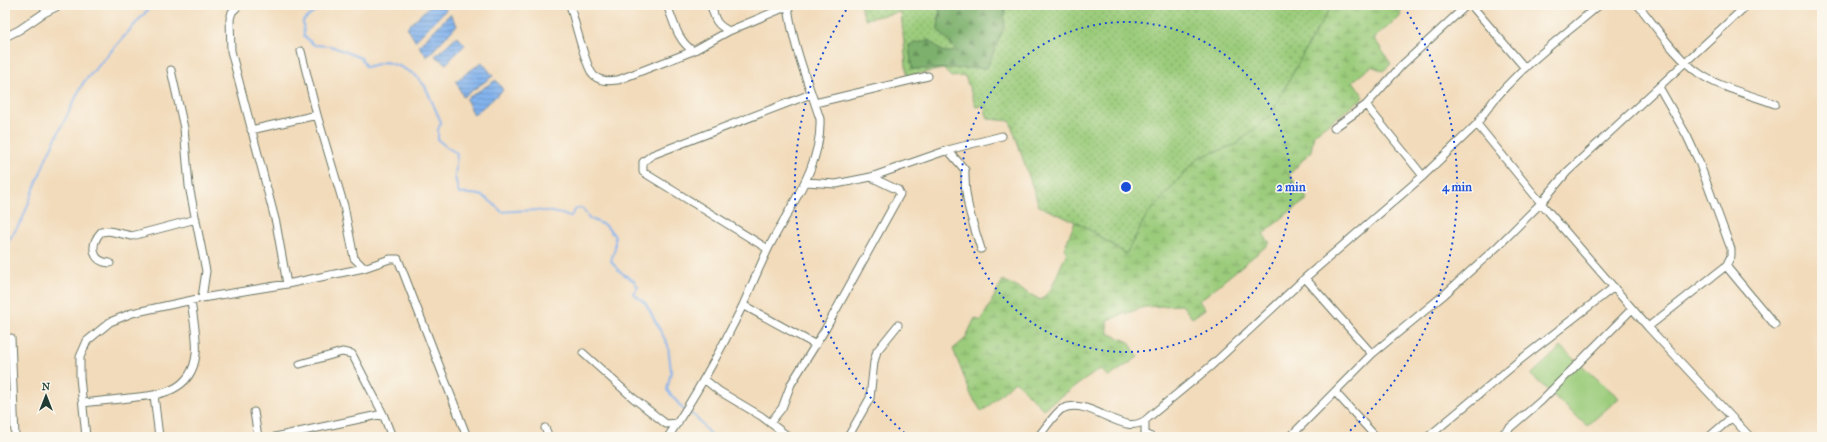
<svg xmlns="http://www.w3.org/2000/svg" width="1827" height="442" viewBox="0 0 1827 442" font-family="'IM FELL French Canon',serif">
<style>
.grass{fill:url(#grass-dots);stroke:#5d8458}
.forest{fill:url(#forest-firs);stroke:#4e7650}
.wetland{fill:url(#wetland-marsh);stroke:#5d8458}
.garden{fill:#9bcc7c;stroke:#5d8458}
.water{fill:url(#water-rules);stroke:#507890}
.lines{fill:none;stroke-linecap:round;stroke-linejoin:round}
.stream{stroke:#82b2ed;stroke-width:2}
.street-casing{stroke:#697463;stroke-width:9}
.street{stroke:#fff;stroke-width:7}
.ring{fill:none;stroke:#1d4ed8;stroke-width:2;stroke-dasharray:2 4}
.centre{fill:#1d4ed8;stroke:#fbf7ec;stroke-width:2}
.ring-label{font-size:12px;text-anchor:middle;font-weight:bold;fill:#1d4ed8;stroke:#fbf7ec;stroke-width:3;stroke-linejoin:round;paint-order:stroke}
</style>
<defs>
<pattern id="grass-dots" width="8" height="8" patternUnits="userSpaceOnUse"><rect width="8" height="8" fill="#9bcc7c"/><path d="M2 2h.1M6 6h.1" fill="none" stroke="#7ea766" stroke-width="1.8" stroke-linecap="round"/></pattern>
<pattern id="forest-firs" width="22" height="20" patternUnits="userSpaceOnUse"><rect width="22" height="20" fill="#7cb06c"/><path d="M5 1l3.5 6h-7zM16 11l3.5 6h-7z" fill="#65905a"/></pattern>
<pattern id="wetland-marsh" width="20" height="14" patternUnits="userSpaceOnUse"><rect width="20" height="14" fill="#9bcc7c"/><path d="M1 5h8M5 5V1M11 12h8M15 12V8" fill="none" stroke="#7ea766"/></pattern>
<pattern id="water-rules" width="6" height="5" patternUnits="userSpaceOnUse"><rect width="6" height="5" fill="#82b2ed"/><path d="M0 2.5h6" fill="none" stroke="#6a92c1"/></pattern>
</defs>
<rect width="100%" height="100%" fill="#fbf7ec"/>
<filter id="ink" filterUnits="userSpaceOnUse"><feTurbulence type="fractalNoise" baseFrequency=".025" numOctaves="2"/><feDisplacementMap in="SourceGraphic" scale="8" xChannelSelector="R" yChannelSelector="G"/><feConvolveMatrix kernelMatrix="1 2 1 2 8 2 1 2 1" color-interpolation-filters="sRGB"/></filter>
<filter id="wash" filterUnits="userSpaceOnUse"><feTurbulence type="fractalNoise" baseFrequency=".012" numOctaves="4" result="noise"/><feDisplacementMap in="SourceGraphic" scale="16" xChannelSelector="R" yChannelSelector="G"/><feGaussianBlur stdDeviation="0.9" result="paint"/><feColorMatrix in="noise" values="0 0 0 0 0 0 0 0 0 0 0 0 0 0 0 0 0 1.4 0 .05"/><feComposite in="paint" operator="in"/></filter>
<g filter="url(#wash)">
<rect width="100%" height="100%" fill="#f2dbbb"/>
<path class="grass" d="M860,5H918L919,7H940L938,30L958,52H944L929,40L909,45L912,69L987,68L1004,27L1005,5H1332L1307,47L1270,116L1237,144L1198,158L1147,215L1126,254L1084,226L1039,206L1010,121L988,119L984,106L976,107L965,76L951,77L943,69L907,76L901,12L865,19Z"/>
<path class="forest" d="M918,5H1005L1004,27L987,68L912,69L909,45L929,40L943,52H958L938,30L940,7H919Z"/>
<path class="wetland" d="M1332,5H1402L1400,17L1374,38L1391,64L1383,71L1372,66L1353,81L1364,97L1314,134L1311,151L1289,175L1308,199L1287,214L1263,234L1270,243L1199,301L1205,309L1192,318L1182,305L1144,307L1107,320L1108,333L1129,342L1138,357L1109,377L1100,369L1043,409L1015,381L982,412L972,397L953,349L965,339L975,318L981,321L1003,280L1041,300L1051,289L1067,252L1064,249L1075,222L1084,226L1126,254L1147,215L1198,158L1237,144L1270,116L1307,47Z"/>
<path class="garden" d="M1561,347L1619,398L1587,426L1531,375Z"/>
<path class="water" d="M431,5H445L446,10L415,41L407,27Z
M450,14L457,25L427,57L419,46Z
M457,36L465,45L446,64L435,56Z
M482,62L493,76L463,97L456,81Z
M496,80L503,90L474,115L466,99Z"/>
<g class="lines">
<path class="stream" d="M323,5L303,21L304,36L314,45L331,46L361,58L366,67L385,62L399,66L414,74L425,86L441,122L438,130V140L448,148L457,153L455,177L459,194C483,193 486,196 502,212C524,210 549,208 570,217L576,209L582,208L589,218L606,226L615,236V248L611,261L619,271L634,281L638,287L633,293L646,304L668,345L671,371L667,390L683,409L696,417L712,437
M5,246L22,220L47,156L83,83L152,5"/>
</g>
</g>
<g filter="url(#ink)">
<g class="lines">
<defs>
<path id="street" d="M239,5L232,12L230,19L231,51L276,223L287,284
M570,5C574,18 586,69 594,76C602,82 609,81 618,80L693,51L729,31L788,6
M667,5C674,22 677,40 693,51
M711,5C715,19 715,24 729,31
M1471,5L1525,68
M1599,5C1558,41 1505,77 1477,124L1541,203L1648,327L1750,437
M1638,5C1657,28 1675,57 1700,74C1720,88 1752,95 1775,104
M5,37L19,30L44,13L60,5
M301,51L317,115L344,206L354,258L364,268
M171,70L184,128L189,186L206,271L202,298
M815,103L928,76
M1366,105L1423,176
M1334,128L1366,105L1402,65L1467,5
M251,130L317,115
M948,150L965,170C964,201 972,220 981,249
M806,182L836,184L871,177L948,150L1002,136
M768,249L643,172V162L652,155L811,94
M110,263C91,262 90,244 101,232L109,231L132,236L196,219
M1726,266L1775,325
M1305,278L1372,354
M743,305L816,345
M1648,327L1726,266L1731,256V249L1699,162L1687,136L1659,87
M11,338L15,437
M583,353L632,397L666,424L678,423
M300,364L342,352L352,354L383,414L392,437
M704,379L719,391L761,416L789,437
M1335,392L1376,437
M154,395L159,437
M83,403C98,401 114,400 129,398C160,395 192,392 196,354C198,339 193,317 191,301
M254,412L258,437
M770,423L782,408L791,384L826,328L900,194L898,190L871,177
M1145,424V433L1151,437
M545,428L549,437
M86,437L80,377V357L87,341L110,322L132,313L202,298L287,284L364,268L390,259H398L467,437
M275,437L383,414
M668,437C696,395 721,350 743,305C751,287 759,268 768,249C788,208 822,168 820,119C808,82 792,44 788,5
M848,437L870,398L874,362L877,351L898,325
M1038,437C1044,430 1055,413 1062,409C1092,395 1125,442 1149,417L1212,365L1305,278L1423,176L1477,124
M1290,437L1372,354L1445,294L1498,246L1541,203L1567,172L1747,5
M1428,437L1520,360L1614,287
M1499,437L1541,401L1632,309
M1709,437L1731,418"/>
</defs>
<use href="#street" class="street-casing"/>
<use href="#street" class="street"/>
</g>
</g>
<g class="ring">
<circle cx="1126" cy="187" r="165"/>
<path d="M909 437A331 331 0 0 1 848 7M1404 7A331 331 0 0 1 1343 437"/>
</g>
<circle cx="1126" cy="187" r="6" class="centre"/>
<g class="ring-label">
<text x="1291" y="191">2 min</text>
<text x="1457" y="191">4 min</text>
</g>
<rect width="1827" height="442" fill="none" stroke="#fbf7ec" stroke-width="20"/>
<g transform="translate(46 396)" stroke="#fbf7ec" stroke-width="3" paint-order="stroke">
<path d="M0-3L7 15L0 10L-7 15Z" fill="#1f3d34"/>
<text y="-6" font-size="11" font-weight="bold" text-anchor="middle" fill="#1f3d34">N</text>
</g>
</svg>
